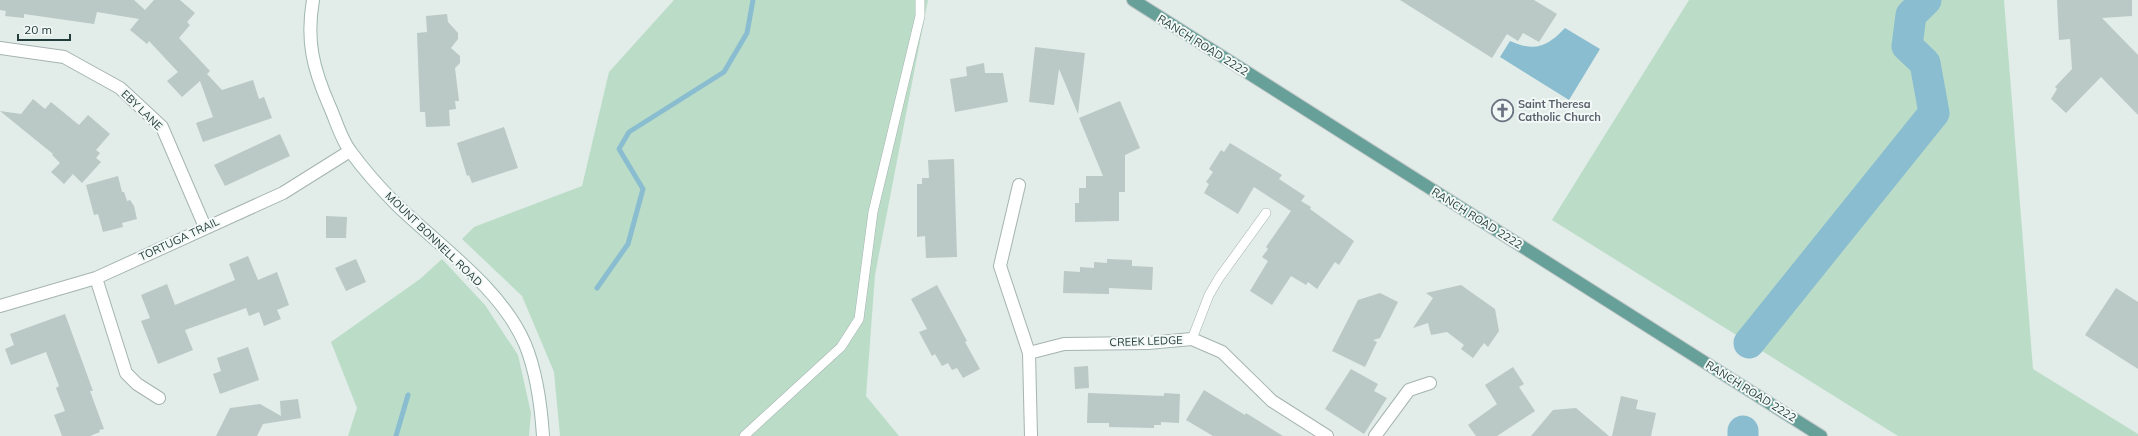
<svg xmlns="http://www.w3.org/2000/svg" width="2138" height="436" viewBox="0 0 2138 436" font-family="Mulish,sans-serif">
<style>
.green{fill:#bbddc8}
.water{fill:#8bbdd0}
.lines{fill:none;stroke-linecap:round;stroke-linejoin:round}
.stream{stroke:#8bbdd0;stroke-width:5}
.river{stroke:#8bbdd0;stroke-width:31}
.building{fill:#bac9c5}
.lane-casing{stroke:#a5b4b1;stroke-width:10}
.street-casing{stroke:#a5b4b1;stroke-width:14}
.secondary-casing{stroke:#a0b7b2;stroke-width:14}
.primary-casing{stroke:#c1c8c8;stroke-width:14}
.lane{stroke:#fff;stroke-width:9}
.street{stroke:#fff;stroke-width:12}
.secondary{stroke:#fff;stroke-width:12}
.primary{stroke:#67a099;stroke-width:12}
.labels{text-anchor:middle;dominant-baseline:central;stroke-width:4;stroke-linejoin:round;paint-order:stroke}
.street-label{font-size:11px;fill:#223c39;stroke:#f2f8f6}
.worship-label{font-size:11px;font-weight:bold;fill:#5b616d;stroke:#f2f8f6;text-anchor:start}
</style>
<rect width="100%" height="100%" fill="#e2ece9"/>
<path class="green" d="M674,0H928L875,275L866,396L899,436H560L554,372L522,296L462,239L474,227L582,186L609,72Z
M1689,0H2004L2033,369L2138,434V436H1898L1552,220Z
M442,259L485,305L518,355L531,413L529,436H348L357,408L331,342L420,279Z"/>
<path class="water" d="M1565,28L1600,49L1569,100L1500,57L1510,41C1535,52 1547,47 1565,28Z"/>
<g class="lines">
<path class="stream" d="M597,288L628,244L643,189L619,149L629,132L724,72L747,33L753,0
M396,436L408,395"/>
<path class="river" d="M1749,343L1934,113L1925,63L1907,46L1911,15L1926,0
M1743,431V436"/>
</g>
<path class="building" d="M0,0H134L145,10L154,0H180L195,13L187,22L190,25L179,38L210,71L207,74L222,90L253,80L259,99L264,97L272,118L203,142L196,123L213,117L200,81L182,97L167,81L178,72L149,41L147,44L130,30L139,19L97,12L94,24L24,14V18L5,16L6,11L0,10Z
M1400,0H1534L1557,14L1539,42L1523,33L1518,41L1507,34L1492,58Z
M2057,0H2132V16L2102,18L2138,55V115L2101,77L2066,113L2051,99L2057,89L2055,87L2072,69L2070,39L2059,40Z
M447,14L448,22L458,33V39L451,48L460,56V63L455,68L459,101H455L456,109L449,110L450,126L426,127L425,112H420L417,33L427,32L426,16Z
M1035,47L1085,53L1078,114L1059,69L1054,105L1029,102Z
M984,63L985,73H1003L1008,102L955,112L950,79L967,76L966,67Z
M33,99L45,109L51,102L79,125L88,115L110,134L96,150L100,153L96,158L101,162L82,183L73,174L64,184L51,172L60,163L52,155L53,154L0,111L21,114Z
M1120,101L1140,148L1125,155V192H1119V221L1075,222V203H1079V188H1086V176H1103L1079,118Z
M504,127L518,168L472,183L469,175L467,176L457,143Z
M280,134L290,156L225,186L214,165Z
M1230,143L1282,175L1279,179L1305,196L1301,201L1311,207L1310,209L1354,241L1339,265L1335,262L1317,289L1308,282L1306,285L1291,276L1272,305L1250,291L1268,261L1262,257L1268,249L1266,247L1291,211L1254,187L1238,214L1204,193L1209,184L1206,182L1213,172L1209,169L1221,150L1224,152Z
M954,159L957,257L926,258L925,236L917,237V184H922V178H929L928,160Z
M118,176L122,192H124L127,201L130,200L134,206L137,219L122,223L123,227L103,232L98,214L94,215L86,185Z
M326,216L347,217L346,238H326Z
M248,256L258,280L277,272L289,305L277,310L281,319L264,326L259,312L249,316L246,308L185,330L193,350L158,364L141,321L150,318L141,295L167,284L175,305L235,280L229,264Z
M356,259L366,282L346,291L335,268Z
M1107,259L1132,260V266L1153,267L1152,290L1109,288V294L1063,293L1064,271L1080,272V267L1094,268V262L1107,263Z
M937,285L967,341L965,342L980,369L963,378L957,368L952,370L948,363L942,366L935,354L932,356L919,332L927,329L911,299Z
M1461,285L1495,309L1499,331L1488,347L1484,343L1473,358L1461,349L1464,345L1447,332L1431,335L1428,323L1413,328L1433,298L1426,293Z
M2116,288L2138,302V369L2085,335Z
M1380,293L1398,302L1380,338L1373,340L1377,342L1365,367L1332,351L1358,300Z
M65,314L93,391H90L104,429L99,430L100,432L90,436H62L54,415L65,411L56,388L59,386L46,352L11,365L5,349L14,345L10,334Z
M248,347L259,380L220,394L213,374L221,371L217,358Z
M1088,366L1089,388L1075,389L1074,367Z
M1513,367L1524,384L1519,387L1535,411L1497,436H1476L1468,425L1497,404L1485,385Z
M1351,369L1378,384L1374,391L1387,398L1364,434L1325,409Z
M1204,390L1245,415L1246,413L1283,436H1213L1186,420Z
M1088,393L1164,396V393L1180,394L1179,423L1161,422V425H1154V428L1109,427V423H1087Z
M1621,396L1638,400L1636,409L1656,413L1651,436H1612Z
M298,399L301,418L263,424L257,436H216L230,408L260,404L281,416L280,401Z
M1576,408L1609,436H1531L1553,410Z"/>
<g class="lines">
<defs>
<path id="lane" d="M1192,339L1209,295L1219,278L1266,213
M744,436L841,347L859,319L873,212L920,16V0"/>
<path id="street" d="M0,48L64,57L120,88L162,127L205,227
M1019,185L1000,266L1029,353L1031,436
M96,278L126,373L137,384L159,398
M0,306L96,278L283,193L350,151
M1029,353L1064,344L1148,343L1192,339L1222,352L1272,401L1327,436
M1375,436L1409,390L1430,383"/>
<path id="secondary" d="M313,0C306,41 313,68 329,105C336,120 341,140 351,152C364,170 381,189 397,205C439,246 501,288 525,344C537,373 541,405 543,436"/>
<path id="primary" d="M1133,0L1821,436"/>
</defs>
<use href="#lane" class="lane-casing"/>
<use href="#street" class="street-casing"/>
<use href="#secondary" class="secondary-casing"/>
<use href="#primary" class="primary-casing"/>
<use href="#lane" class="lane"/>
<use href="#street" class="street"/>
<use href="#secondary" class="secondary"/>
<use href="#primary" class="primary"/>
</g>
<defs>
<symbol id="church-ring" viewBox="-11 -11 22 22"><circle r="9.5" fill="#f2f8f6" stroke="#6b7280" stroke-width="1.5"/><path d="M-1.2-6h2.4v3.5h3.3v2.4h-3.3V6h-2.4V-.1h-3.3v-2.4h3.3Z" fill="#6b7280"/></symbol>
</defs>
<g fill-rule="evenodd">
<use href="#church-ring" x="1490" y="98" width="25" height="25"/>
</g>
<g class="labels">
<g class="street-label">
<text transform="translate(1203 45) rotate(32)">RANCH ROAD 2222</text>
<text transform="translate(142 110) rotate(44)">EBY LANE</text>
<text transform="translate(1477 218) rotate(32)">RANCH ROAD 2222</text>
<text transform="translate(179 239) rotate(-25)">TORTUGA TRAIL</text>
<text transform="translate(434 239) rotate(44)">MOUNT BONNELL ROAD</text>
<text transform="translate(1146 341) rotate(-2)">CREEK LEDGE</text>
<text transform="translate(1751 391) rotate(32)">RANCH ROAD 2222</text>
</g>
<g class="worship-label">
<text x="1518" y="104">Saint Theresa<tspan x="1518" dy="13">Catholic Church</tspan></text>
</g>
</g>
<path d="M18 34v6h52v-6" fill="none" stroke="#223c39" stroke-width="2"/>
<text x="24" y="34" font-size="12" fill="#223c39" stroke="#f2f8f6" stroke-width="3" paint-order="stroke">20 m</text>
</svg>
